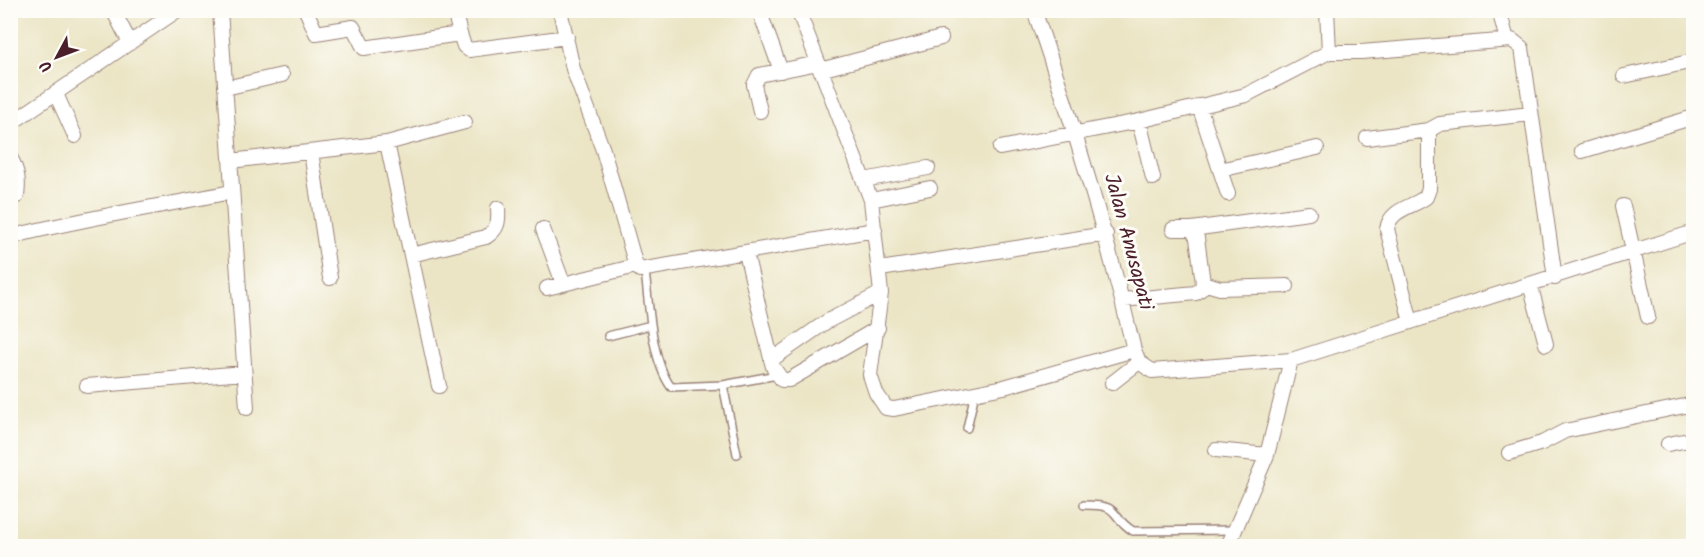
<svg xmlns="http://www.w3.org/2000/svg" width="1704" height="557" viewBox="0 0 1704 557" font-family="Kalam,sans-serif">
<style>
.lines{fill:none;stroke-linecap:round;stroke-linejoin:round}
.service-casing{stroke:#9a8278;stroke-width:10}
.minor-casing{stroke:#9a8278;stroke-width:16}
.service{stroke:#fff;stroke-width:7}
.minor{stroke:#fff;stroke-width:14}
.labels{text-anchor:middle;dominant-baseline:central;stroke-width:6;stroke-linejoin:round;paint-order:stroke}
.street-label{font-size:21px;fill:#4a1f2b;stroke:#fdfcf7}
</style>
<rect width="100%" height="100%" fill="#fdfcf7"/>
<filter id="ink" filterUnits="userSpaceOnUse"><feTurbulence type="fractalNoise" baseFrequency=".0167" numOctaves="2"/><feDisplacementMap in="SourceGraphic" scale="12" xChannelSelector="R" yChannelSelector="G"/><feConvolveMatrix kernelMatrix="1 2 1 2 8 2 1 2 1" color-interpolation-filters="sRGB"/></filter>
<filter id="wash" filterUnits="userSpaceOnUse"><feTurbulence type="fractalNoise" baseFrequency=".008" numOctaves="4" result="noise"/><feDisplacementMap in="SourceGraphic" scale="24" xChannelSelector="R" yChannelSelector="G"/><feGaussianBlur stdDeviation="1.35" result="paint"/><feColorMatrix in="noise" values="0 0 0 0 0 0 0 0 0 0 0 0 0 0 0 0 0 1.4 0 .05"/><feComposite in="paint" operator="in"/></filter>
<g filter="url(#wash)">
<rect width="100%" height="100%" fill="#ebe5c5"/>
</g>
<g filter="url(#ink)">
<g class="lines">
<defs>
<path id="service" d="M645,271C649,304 651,360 671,387L723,385L777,375
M608,336L651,325
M723,385L737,454
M967,428L975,393
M1084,505C1123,505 1107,514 1133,531L1236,530"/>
<path id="minor" d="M113,10L130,43
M220,10L247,408
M306,10L316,33L353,27L364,48L460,34L464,46L469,50L567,37
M454,10L460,34
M560,10L573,69L603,150L636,266L640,270L875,230
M759,10L781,71
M798,10L871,200L881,293L870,375L876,393L886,408L894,409L1004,387L1134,350
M1034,10C1073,122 1107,235 1134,350L1139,362L1152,371L1291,360L1694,232
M1327,10L1329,52
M1499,10L1507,40
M820,70L941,38
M1624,76L1694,61
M225,88L282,75
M56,94L75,136
M1199,106L1228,194
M760,111L754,85L759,75L818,63
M1139,121L1153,178
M10,124L178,10
M1367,138L1429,130
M387,143L439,386
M1000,148L1139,121L1246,95L1329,52H1361L1512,40L1522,48L1555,278
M1582,151L1694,117
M311,152L330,278
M10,157C18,171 19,181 17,196
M230,161L387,143L465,122
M1220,170L1317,148
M864,180L928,168
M871,200L930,188
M1623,206L1648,317
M543,229L563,283
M1192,229L1309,213
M10,237C83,218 157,207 231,192
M746,253L773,367L782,380H789L878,328
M411,255L486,237C498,229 499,222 498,208
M880,269L1106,234
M1203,283L1220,288L1287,286
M1530,284L1546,344
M547,288L636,266
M1122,300L1196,293L1201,289L1203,283L1197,238L1192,229H1173
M1411,322L1387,229C1390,209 1411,208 1426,197L1429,189V130L1440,124L1531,114
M771,360L826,322L881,293
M1112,383L1139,362
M87,386L244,373
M1668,444L1694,439
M1216,450L1267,455
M1509,453L1542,443L1565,431L1694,404
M1228,546L1267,455L1291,360"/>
</defs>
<use href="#service" class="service-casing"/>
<use href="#minor" class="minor-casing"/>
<use href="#service" class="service"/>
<use href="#minor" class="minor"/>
</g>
</g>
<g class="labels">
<g class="street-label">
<text transform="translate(1128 242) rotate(75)">Jalan Anusapati</text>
</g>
</g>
<rect width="1704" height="557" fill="none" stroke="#fdfcf7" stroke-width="36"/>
<g transform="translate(57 57) rotate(229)" stroke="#fdfcf7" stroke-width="4.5" paint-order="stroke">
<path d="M0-4.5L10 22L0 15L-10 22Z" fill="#4a1f2b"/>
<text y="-9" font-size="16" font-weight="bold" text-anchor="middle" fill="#4a1f2b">U</text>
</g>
</svg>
